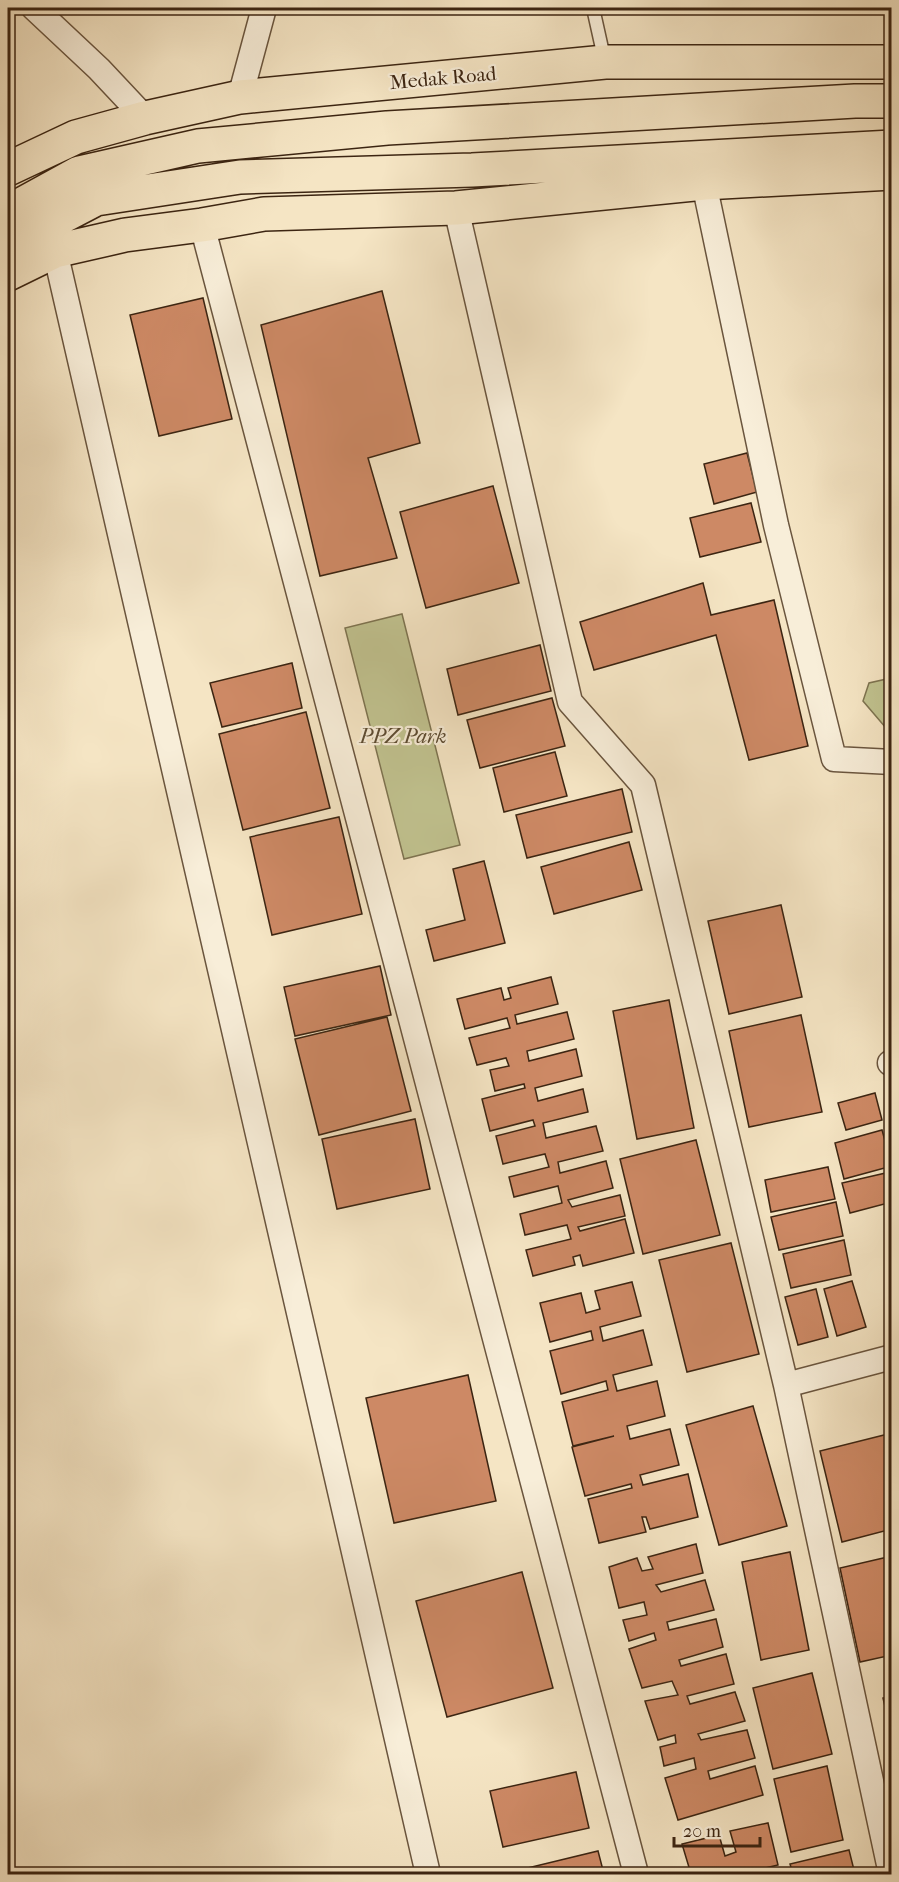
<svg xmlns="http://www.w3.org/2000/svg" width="899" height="1882" viewBox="0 0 899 1882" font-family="'IM FELL French Canon',serif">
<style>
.green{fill:#c1c390;stroke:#7e7451;stroke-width:1.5}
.building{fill:#cd8965;stroke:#3c2512;stroke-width:1.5}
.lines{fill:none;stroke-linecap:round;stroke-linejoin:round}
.service-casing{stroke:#6a553e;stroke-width:15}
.minor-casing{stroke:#6a553e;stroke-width:27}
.primary-casing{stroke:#3c2512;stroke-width:36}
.service{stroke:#f8eed9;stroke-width:12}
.minor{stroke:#f8eed9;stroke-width:24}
.primary{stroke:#f5e5c4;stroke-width:33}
.labels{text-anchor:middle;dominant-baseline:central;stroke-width:4.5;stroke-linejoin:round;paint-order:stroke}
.street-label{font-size:20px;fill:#3c2512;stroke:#f8eed9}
.park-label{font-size:20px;font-style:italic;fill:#5d4c32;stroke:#f8eed9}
</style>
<rect width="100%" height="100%" fill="#f5e5c4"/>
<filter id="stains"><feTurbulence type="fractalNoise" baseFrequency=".00333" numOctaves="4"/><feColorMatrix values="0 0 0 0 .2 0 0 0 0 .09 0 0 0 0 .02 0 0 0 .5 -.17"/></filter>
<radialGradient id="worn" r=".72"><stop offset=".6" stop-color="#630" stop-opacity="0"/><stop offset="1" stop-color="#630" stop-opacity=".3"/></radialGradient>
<path class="green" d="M402,614L460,845L404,859L345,628Z
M891,678V728H886L863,701L869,683Z"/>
<path class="building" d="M382,291L420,443L368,458L397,558L320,576L261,325Z
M203,298L232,419L159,436L130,315Z
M747,453L757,492L714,504L704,464Z
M493,486L519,583L426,608L400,512Z
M751,503L761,542L700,557L690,518Z
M703,583L711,615L774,600L808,746L749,760L716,635L594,670L580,622Z
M540,645L551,691L458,715L447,669Z
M292,663L302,708L222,727L210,683Z
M552,698L565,746L480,768L467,720Z
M306,712L330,808L243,830L219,734Z
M555,752L567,796L504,812L493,768Z
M622,789L632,832L527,858L516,815Z
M339,817L362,914L272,935L250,837Z
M629,842L642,890L554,914L541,867Z
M484,861L505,943L434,961L426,930L465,920L453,869Z
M781,905L802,997L729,1014L708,921Z
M380,966L391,1015L295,1036L284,987Z
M551,977L558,1004L515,1015L517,1024L567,1012L574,1039L527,1051L529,1061L576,1049L582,1076L535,1088L538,1101L583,1089L588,1112L543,1123L546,1138L596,1126L603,1151L558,1162L560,1173L606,1161L613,1188L568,1200L572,1207L620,1195L625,1216L578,1227L580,1231L625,1219L634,1253L583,1266L580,1255L573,1257L575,1265L533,1276L526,1250L571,1239L567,1225L525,1235L520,1214L562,1203L558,1186L514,1197L509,1177L549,1167L545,1154L503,1164L496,1136L535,1126L533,1120L490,1131L482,1099L525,1088L524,1084L495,1091L490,1070L509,1066L506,1058L477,1065L469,1038L510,1028L507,1018L465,1029L457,999L501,988L504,1000L511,998L508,988Z
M669,1000L694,1128L637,1139L613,1011Z
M801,1015L822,1112L749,1127L729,1031Z
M387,1017L411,1111L319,1135L295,1039Z
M875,1093L882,1120L846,1130L838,1103Z
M415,1119L430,1189L337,1209L322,1139Z
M882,1130L892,1166L844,1179L835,1143Z
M696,1140L720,1235L643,1254L620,1159Z
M828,1167L835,1199L771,1212L765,1180Z
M890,1172L892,1202L850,1213L842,1183Z
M836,1202L843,1236L779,1250L771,1217Z
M844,1240L851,1275L791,1288L783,1254Z
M731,1243L759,1354L687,1372L659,1260Z
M852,1281L866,1327L837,1336L824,1289Z
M632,1282L641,1316L600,1327L603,1341L643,1330L652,1365L613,1375L617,1391L657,1381L665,1416L627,1426L630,1439L670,1429L679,1465L640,1475L643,1485L688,1474L698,1517L650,1529L646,1517H642L646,1532L599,1543L588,1499L632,1488L631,1484L585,1496L572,1447L614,1436L573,1446L562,1402L608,1390L606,1381L561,1394L550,1351L593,1340L591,1331L550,1342L540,1303L581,1293L586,1313L600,1309L595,1291Z
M816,1289L828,1337L798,1345L785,1297Z
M468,1375L496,1501L394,1523L366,1398Z
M753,1406L787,1526L719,1545L686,1425Z
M892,1433V1529L842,1542L820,1451Z
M696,1544L703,1573L656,1585L661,1592L705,1580L714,1610L667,1622L669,1630L716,1619L723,1647L679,1660L681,1666L726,1654L734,1684L687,1696L690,1704L735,1692L745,1721L698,1734L701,1740L747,1730L755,1758L708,1771L710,1779L755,1766L763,1795L678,1820L665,1778L696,1769L694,1758L664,1766L660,1747L676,1743L675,1735L658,1740L645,1701L678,1695L672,1681L642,1688L629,1649L656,1640L654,1633L629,1641L623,1620L647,1615L644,1602L619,1608L609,1567L637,1558L642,1571L653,1569L648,1557Z
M790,1552L809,1650L761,1660L742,1562Z
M892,1556V1655L860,1662L840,1568Z
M522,1572L553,1688L447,1717L416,1601Z
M812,1673L832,1754L773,1769L753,1688Z
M892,1696V1736L883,1698Z
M827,1766L843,1840L791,1852L774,1779Z
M576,1772L589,1828L503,1847L490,1791Z
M768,1823L778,1865L741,1874H691L682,1844L719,1835L725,1856L736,1852L730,1831Z
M849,1850L855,1874H793L790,1864Z
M598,1851L604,1874H507V1873Z"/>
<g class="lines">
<defs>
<path id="service" d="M593,8L605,62"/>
<path id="minor" d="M34,8L99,69L145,118
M240,97L264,8
M704,183L776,525L834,759L892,762
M456,208L570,702L643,785L786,1385L891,1874
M202,225L636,1874
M55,251L428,1874
M890,1063H892
M786,1385L892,1357"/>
<path id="primary" d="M8,169L76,137L145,118L240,97L605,62H892
M8,212L79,173L198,146L387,128L855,101H892
M8,249L31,233L96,199L240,177L472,170L892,147
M8,274L55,251L125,235L202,225L264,214L456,208L704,183L892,173"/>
</defs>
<use href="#service" class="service-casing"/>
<use href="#minor" class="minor-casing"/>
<use href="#primary" class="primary-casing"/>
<use href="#service" class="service"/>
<use href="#minor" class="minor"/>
<use href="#primary" class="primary"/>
</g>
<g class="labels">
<g class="street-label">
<text transform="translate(443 78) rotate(-5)">Medak Road</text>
</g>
<g class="park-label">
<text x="403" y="736">PPZ Park</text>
</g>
</g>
<rect width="899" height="1882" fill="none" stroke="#f5e5c4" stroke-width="30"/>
<rect x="9" y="9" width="881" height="1864" fill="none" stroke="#3c2512" stroke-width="3"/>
<rect x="15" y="15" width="869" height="1852" fill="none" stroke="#3c2512" stroke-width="1.5"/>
<path d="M674 1837v9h86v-9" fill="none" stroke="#3c2512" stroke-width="3"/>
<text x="683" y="1837" font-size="18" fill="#3c2512" stroke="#f8eed9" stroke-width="4.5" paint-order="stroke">20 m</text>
<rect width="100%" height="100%" filter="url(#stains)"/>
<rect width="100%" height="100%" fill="url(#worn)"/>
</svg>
